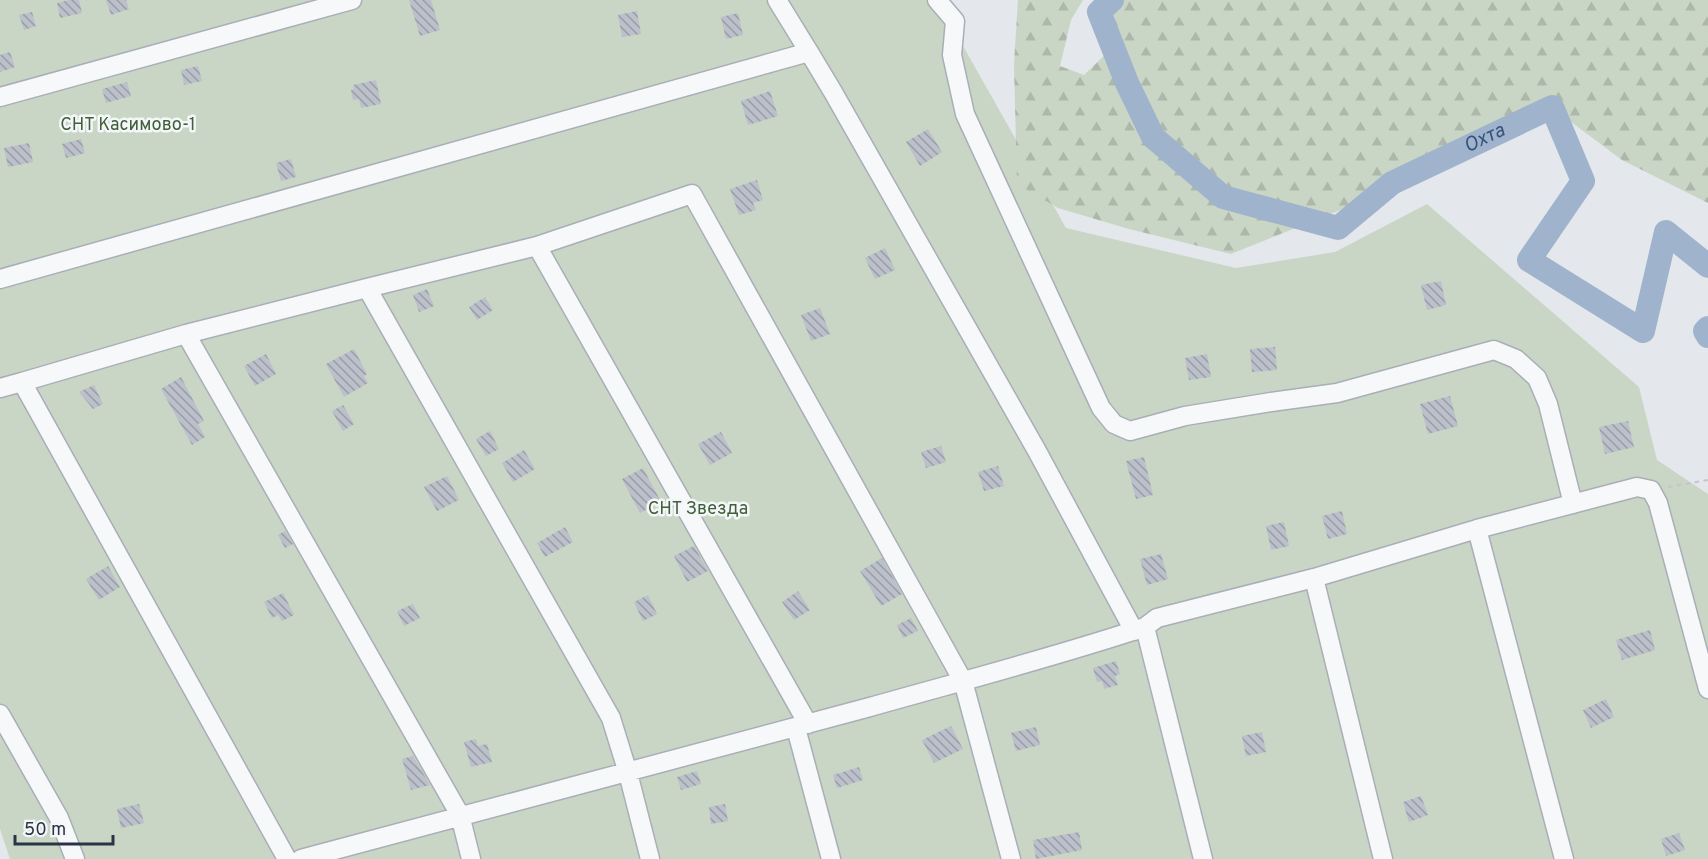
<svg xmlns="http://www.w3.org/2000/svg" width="1708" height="859" viewBox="0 0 1708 859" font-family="Overpass,sans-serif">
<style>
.green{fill:#c9d6c5}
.forest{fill:url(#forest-firs)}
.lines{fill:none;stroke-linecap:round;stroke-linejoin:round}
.river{stroke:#9fb4cc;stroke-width:24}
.building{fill:url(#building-back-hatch)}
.minor-casing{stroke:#a9aeb7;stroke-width:21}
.path{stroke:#c2c5cb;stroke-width:2;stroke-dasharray:4.5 4.5;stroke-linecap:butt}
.minor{stroke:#f7f8fa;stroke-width:18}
.labels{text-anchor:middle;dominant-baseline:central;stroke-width:5;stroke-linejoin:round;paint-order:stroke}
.park-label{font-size:18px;fill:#3f6138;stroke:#f4f6f9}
.water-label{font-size:20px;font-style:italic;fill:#34527a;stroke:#f4f6f9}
</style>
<defs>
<pattern id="forest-firs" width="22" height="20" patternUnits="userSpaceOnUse" patternTransform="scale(1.5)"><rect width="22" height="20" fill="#c9d6c5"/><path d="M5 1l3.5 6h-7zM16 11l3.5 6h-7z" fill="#adb8ab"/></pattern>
<pattern id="building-back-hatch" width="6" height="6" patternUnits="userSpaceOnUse" patternTransform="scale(1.5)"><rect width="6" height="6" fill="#bbc0ca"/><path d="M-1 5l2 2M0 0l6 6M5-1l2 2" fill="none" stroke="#989da6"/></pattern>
</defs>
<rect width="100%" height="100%" fill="#e4e7ec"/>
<path class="green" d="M0,0H937L1066,228L1236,268L1335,252L1427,204L1639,387L1657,460L1708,494V859H10L0,829Z"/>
<path class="forest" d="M1018,0H1083L1071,20L1060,66L1084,75L1108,52L1094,22L1108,0H1708V203L1622,160L1551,107L1509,118L1420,178L1231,254L1129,229L1058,208L1017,184L1014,64Z"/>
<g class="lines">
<g class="river">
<path id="s1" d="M1112,0L1099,12L1127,83L1153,137L1223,197L1338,228L1392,183L1552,107L1583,181L1529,260L1643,331L1666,232L1708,266"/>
<path d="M1708,328L1705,331L1708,336"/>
</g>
</g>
<path class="building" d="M69,0H79L82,13L60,18L57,3Z
M106,0H126L129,9L111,15Z
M409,0H431L440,30L420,36Z
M637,11L641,34L622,37L618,15Z
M32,12L36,26L24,30L19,15Z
M738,13L743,35L726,39L721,17Z
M10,52L15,67L0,72V55Z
M198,66L202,81L184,85L181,70Z
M376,80L381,104L361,108L359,99L353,100L351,90L354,89L353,85Z
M127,82L131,96L106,103L102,89Z
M770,91L778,116L748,125L741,101Z
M928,129L942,152L920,166L906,142Z
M81,139L85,153L66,158L62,144Z
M29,143L33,162L8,167L4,148Z
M291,159L296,177L281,181L276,163Z
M757,180L763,200L753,203L756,210L739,215L730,189Z
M885,248L895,270L875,279L865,258Z
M1441,281L1446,305L1427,310L1421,285Z
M427,289L434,306L419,312L413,295Z
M485,297L493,310L477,320L469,307Z
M820,308L830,334L811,341L801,315Z
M1275,347L1277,370L1252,372L1250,349Z
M354,349L367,374L364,376L368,383L344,397L326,364Z
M266,354L276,374L255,386L244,366Z
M1207,354L1211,377L1189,380L1185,358Z
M181,377L204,421L198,424L205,437L192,445L161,389Z
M94,385L103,404L93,409L79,392Z
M1450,396L1458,426L1428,434L1420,404Z
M343,405L354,424L343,431L332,411Z
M1628,421L1634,447L1605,454L1599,427Z
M490,431L499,449L486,456L476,439Z
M721,432L732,453L710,465L698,444Z
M941,446L946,462L926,468L921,452Z
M524,450L535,469L513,482L502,463Z
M1144,457L1153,495L1136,499L1126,461Z
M998,466L1004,486L984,491L978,472Z
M643,468L661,502L640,513L622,479Z
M447,476L459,500L437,511L424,487Z
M1342,511L1347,534L1328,539L1322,516Z
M1284,522L1289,546L1271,550L1266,526Z
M565,527L573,542L545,557L537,543Z
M285,531L293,544L285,548L278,535Z
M694,546L708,571L687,582L674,556Z
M1161,554L1168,579L1147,585L1140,559Z
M882,558L902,594L881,606L860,571Z
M108,566L120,587L99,600L86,579Z
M798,591L810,610L794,620L782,602Z
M283,593L294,615L282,621L278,615L272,618L264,602Z
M648,595L657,614L643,621L634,602Z
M413,604L420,618L404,626L397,611Z
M911,618L918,631L903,638L897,625Z
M1650,630L1655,650L1622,660L1616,640Z
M1116,661L1120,674L1115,676L1118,685L1104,689L1102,681L1097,682L1093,668Z
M1606,699L1614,717L1591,728L1583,710Z
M951,726L963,749L934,763L922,740Z
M1036,727L1040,745L1016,751L1011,733Z
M1262,732L1266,752L1246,756L1242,736Z
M476,739L478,746L487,744L492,762L471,767L464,742Z
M413,756L430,785L411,790L402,759Z
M859,767L863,780L837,788L833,775Z
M697,771L701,784L681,790L677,777Z
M1421,796L1428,815L1409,822L1403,802Z
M139,804L144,823L121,828L117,809Z
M725,804L728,821L711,824L709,807Z
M1079,832L1082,850L1036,859L1033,840Z
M1679,833L1685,850L1666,856L1661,839Z"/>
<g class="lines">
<defs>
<path id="minor" d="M777,0L809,52
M937,0L955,21L952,55L965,114L1101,408L1114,424L1130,431L1185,416L1271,402L1337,393L1494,350L1516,359L1537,378L1548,404L1573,504
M0,97L352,0
M0,279L809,52L833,92L1037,451L1134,631
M367,288L537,246
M186,334L22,382L287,859
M0,388L22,382
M1477,529L1564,859
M1314,578L1383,859
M1145,627L1203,859
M0,714L59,818L75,859
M808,724L537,246L692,194L963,681L1011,859
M796,728L831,859
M301,859C490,807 681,759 870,707C962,681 1055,657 1145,627L1157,618L1314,578L1477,529L1637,487L1651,490L1658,503L1708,689
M471,859L460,815L186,334L367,288L611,718L628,773L650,859"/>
</defs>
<use href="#minor" class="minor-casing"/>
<path class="path" d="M1668,487L1708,480"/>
<use href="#minor" class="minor"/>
</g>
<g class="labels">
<g class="park-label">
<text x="128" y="125">СНТ Касимово-1</text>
<text x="698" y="509">СНТ Звезда</text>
</g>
<g class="water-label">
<text stroke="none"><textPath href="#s1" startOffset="538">Охта</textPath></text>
</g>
</g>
<path d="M15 835v9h98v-9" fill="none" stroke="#2b3445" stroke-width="3"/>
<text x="24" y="835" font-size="18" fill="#2b3445" stroke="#f4f6f9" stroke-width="4.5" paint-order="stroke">50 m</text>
</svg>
